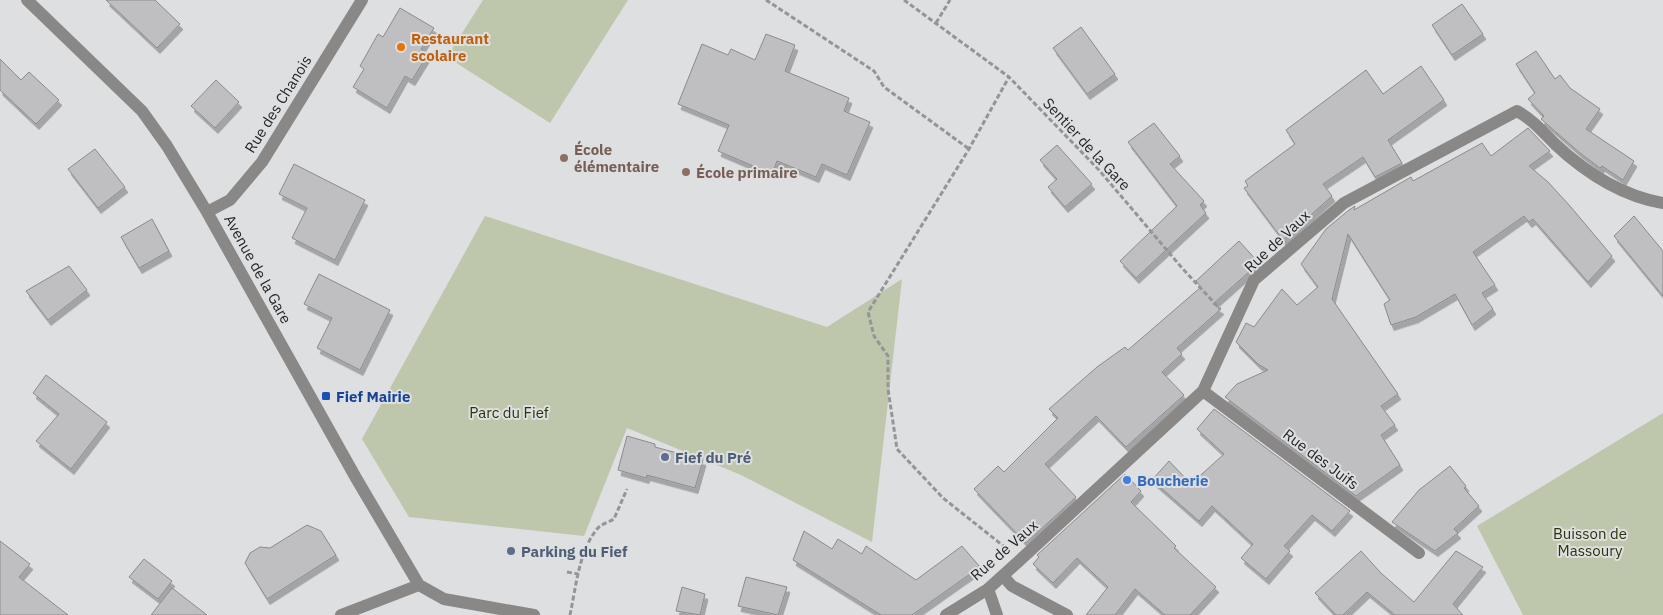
<svg xmlns="http://www.w3.org/2000/svg" width="1663" height="615" viewBox="0 0 1663 615" font-family="'IBM Plex Sans',sans-serif">
<style>
.green{fill:#bec7ab}
.building{fill:#bfbfc2;stroke:#8b8b8e;filter:url(#shadow)}
.lines{fill:none;stroke-linecap:round;stroke-linejoin:round}
.path{stroke:#939597;stroke-width:3;stroke-dasharray:5 2.5;stroke-linecap:butt}
.minor{stroke:#898887;stroke-width:12}
.food-dot{fill:#e8710a;stroke:#dddfe1;stroke-width:2}
.education-dot{fill:#8d6e63;stroke:#dddfe1;stroke-width:2}
.transit-dot{fill:#1a4fb4;stroke:#dddfe1;stroke-width:2}
.service-dot{fill:#5c6f8a;stroke:#dddfe1;stroke-width:2}
.shop-dot{fill:#3f7fe0;stroke:#dddfe1;stroke-width:2}
.labels{text-anchor:middle;dominant-baseline:central;stroke-width:4;stroke-linejoin:round;paint-order:stroke}
.food-label{font-size:15px;font-weight:bold;fill:#c56008;stroke:#dddfe1;text-anchor:start}
.street-label{font-size:15px;fill:#242526;stroke:#dddfe1}
.education-label{font-size:15px;font-weight:bold;fill:#785e54;stroke:#dddfe1;text-anchor:start}
.transit-label{font-size:15px;font-weight:bold;fill:#164399;stroke:#dddfe1;text-anchor:start}
.park-label{font-size:15px;fill:#2a3403;stroke:#dddfe1}
.service-label{font-size:15px;font-weight:bold;fill:#4e5e75;stroke:#dddfe1;text-anchor:start}
.shop-label{font-size:15px;font-weight:bold;fill:#366cbe;stroke:#dddfe1;text-anchor:start}
</style>
<defs>
<filter id="shadow"><feDropShadow dx="3" dy="5.5" stdDeviation="0" flood-color="#0004"/></filter>
</defs>
<rect width="100%" height="100%" fill="#dddfe1"/>
<path class="green" d="M483,0H628L550,123L447,57Z
M485,216L827,327L902,279L872,542L741,475L627,428L584,536L409,517L362,439Z
M1663,413V615H1523L1477,526Z"/>
<path class="building" d="M106,0H155L180,24L157,48Z
M1462,4L1483,34L1452,55L1432,25Z
M400,8L434,28L421,49L428,54L412,80L405,76L387,108L353,87L364,69L360,66L378,34L383,37Z
M1081,27L1115,74L1087,94L1053,48Z
M766,34L795,45L785,71L849,98L844,111L870,122L847,175L822,164L816,177L777,161L772,174L718,151L729,125L678,104L702,44L728,55L731,49L755,60Z
M1536,51L1555,79L1560,75L1570,88L1600,109L1586,129L1634,161L1623,180L1602,166L1600,168L1580,153L1541,119L1544,116L1528,99L1535,93L1516,64Z
M0,59L21,80L29,72L59,100L36,124L0,90Z
M1421,66L1444,100L1388,140L1402,163L1375,177L1363,157L1323,184L1332,196L1283,240L1244,188L1248,186L1245,181L1295,144L1286,130L1366,70L1383,94Z
M216,80L239,102L215,128L191,106Z
M1154,123L1180,156L1170,164L1204,201L1200,205L1206,213L1136,278L1120,261L1177,206L1128,142Z
M1528,128L1550,151L1529,166L1548,182L1570,206L1612,256L1588,282L1533,219L1529,222L1524,216L1473,252L1495,285L1482,293L1493,309L1472,325L1455,294L1416,317L1391,325L1384,304L1390,300L1348,234L1332,299L1398,394L1381,406L1395,425L1381,435L1400,465L1356,496L1225,397L1237,384L1268,370L1258,364L1236,342L1246,323L1254,327L1282,289L1297,305L1318,287L1301,264L1326,229L1349,210L1355,206L1354,210L1411,177L1413,181L1482,143L1491,156Z
M1057,145L1092,184L1065,207L1048,187L1057,179L1040,160Z
M95,149L125,187L98,208L68,169Z
M294,164L365,200L335,260L292,238L307,208L279,194Z
M1634,216L1663,251V296L1614,236Z
M152,219L169,251L139,268L121,237Z
M1239,241L1259,263L1213,304L1221,309L1177,348L1182,354L1162,372L1184,395L1126,447L1096,416L1045,464L1076,497L1026,543L974,489L998,466L1004,472L1058,418L1049,409L1097,367L1125,347L1128,350L1201,287L1196,281Z
M69,266L87,290L48,320L26,291Z
M319,274L390,310L360,370L317,348L332,318L304,304Z
M46,375L107,422L71,469L36,441L59,414L33,393Z
M1214,409L1350,511L1332,531L1312,515L1284,546L1290,551L1266,579L1241,558L1253,544L1212,506L1199,521L1152,480L1169,461L1191,484L1224,454L1197,429Z
M627,436L655,444V447L703,460L695,488L647,475L646,478L618,470Z
M1450,466L1466,486L1464,488L1479,506L1454,529L1458,533L1435,551L1392,522L1419,490Z
M1125,474L1141,491L1131,502L1176,546L1174,548L1216,587L1190,615H1165L1135,589L1115,615H1086L1108,587L1077,558L1053,583L1033,564L1039,557L1037,555Z
M307,525L321,531L336,555L267,599L245,563L250,553L260,547L270,548Z
M804,531L832,549L838,539L862,554L866,546L916,580L962,546L980,567L912,615H881L793,560Z
M0,541L30,564L19,577L68,615H0Z
M1361,551L1381,573L1414,602L1456,551L1483,567L1453,604L1463,615H1395L1367,592L1343,615H1336L1315,593Z
M144,559L172,581L158,599L129,577Z
M746,577L787,587L778,615L738,606Z
M682,587L705,594L700,615L676,611Z
M172,588L207,615H151Z"/>
<g class="lines">
<path class="path" d="M766,0L874,71L884,87L969,149
M904,0L1009,77L1099,170L1182,268L1220,309
M936,23L950,0
M1006,548L943,498L897,449L888,389V356L874,336L868,312L969,149L1009,77
M567,572L578,574
M570,615C576,587 579,551 597,529C601,524 609,522 614,519L627,489"/>
<path class="minor" d="M27,0L142,111L167,146L207,212L356,478L419,585
M207,212L230,200L262,162L362,0
M1203,391L1419,553
M1003,576L1012,586L1067,615
M988,589L997,615
M341,615L419,585L444,599L534,615
M946,615L988,589L1019,561L1203,391L1254,280L1344,203L1517,111C1533,120 1542,131 1555,144C1586,173 1621,196 1663,203"/>
</g>
<circle class="food-dot" cx="401" cy="47" r="5"/>
<g class="education-dot">
<circle cx="564" cy="158" r="5"/>
<circle cx="686" cy="172" r="5"/>
</g>
<rect class="transit-dot" x="321" y="391" width="10" height="10" rx="2.5"/>
<g class="service-dot">
<circle cx="665" cy="457" r="5"/>
<circle cx="511" cy="551" r="5"/>
</g>
<circle class="shop-dot" cx="1127" cy="480" r="5"/>
<g class="labels">
<g class="food-label">
<text x="411" y="38">Restaurant<tspan x="411" dy="17">scolaire</tspan></text>
</g>
<g class="street-label">
<text transform="translate(278 104) rotate(-58)">Rue des Chanois</text>
<text transform="translate(1087 144) rotate(47)">Sentier de la Gare</text>
<text transform="translate(1277 241) rotate(-43)">Rue de Vaux</text>
<text transform="translate(258 269) rotate(61)">Avenue de la Gare</text>
<text transform="translate(1321 459) rotate(37)">Rue des Juifs</text>
<text transform="translate(1004 550) rotate(-41)">Rue de Vaux</text>
</g>
<g class="education-label">
<text x="574" y="149">École<tspan x="574" dy="17">élémentaire</tspan></text>
<text x="696" y="172">École primaire</text>
</g>
<g class="transit-label">
<text x="336" y="396">Fief Mairie</text>
</g>
<g class="park-label">
<text x="509" y="412">Parc du Fief</text>
<text x="1590" y="533">Buisson de<tspan x="1590" dy="17">Massoury</tspan></text>
</g>
<g class="service-label">
<text x="675" y="457">Fief du Pré</text>
<text x="521" y="551">Parking du Fief</text>
</g>
<g class="shop-label">
<text x="1137" y="480">Boucherie</text>
</g>
</g>
</svg>
